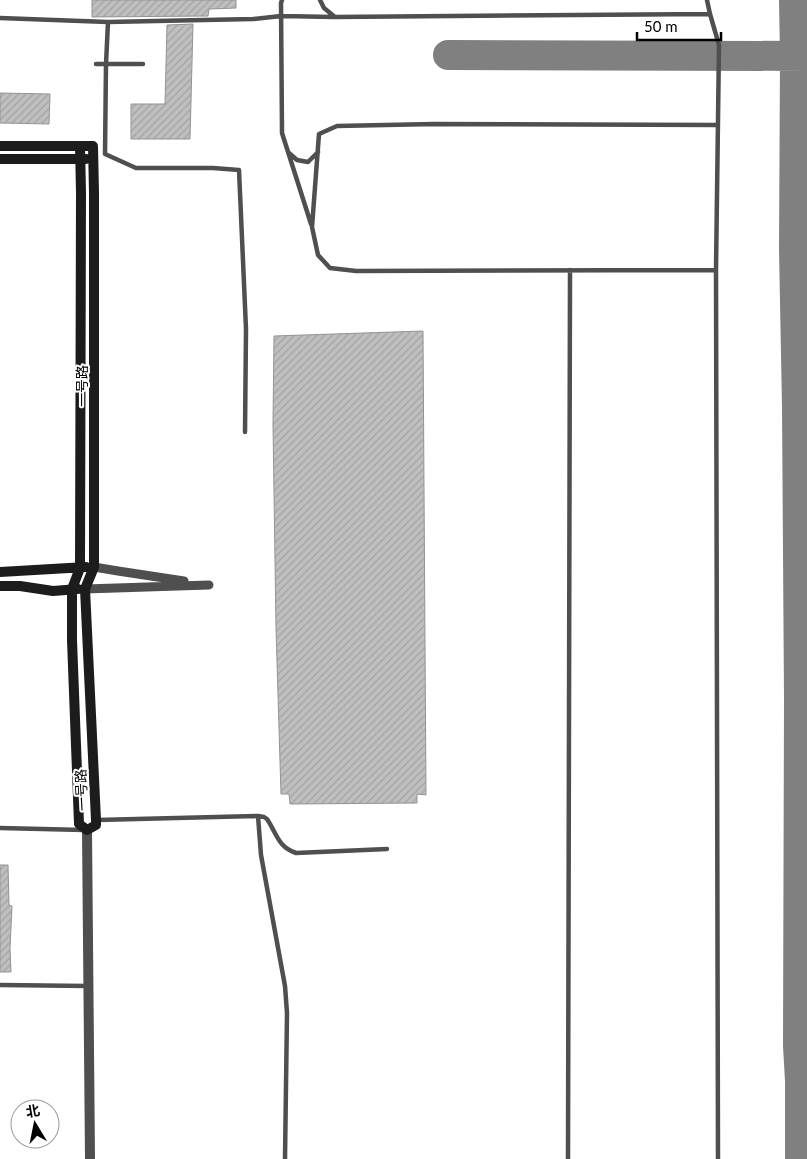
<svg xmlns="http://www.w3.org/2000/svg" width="807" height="1159" viewBox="0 0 807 1159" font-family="Lato,'Noto Sans SC',sans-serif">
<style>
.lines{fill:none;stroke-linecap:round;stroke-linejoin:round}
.taxiway{stroke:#808080;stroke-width:30}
.building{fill:url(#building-hatch);stroke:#939393}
.service{stroke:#4f4f4f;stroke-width:4.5}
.minor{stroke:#4f4f4f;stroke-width:9}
.tertiary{stroke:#4f4f4f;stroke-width:10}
.secondary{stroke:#1c1c1c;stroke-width:10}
.labels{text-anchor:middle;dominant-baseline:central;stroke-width:4;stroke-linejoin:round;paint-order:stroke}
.street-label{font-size:14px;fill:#000;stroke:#fff}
</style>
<defs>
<pattern id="building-hatch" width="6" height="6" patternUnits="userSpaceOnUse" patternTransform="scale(1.25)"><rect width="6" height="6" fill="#bfbfbf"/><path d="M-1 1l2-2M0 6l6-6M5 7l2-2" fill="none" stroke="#a2a2a2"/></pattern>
</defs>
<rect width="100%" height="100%" fill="#fff"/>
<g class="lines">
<path class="taxiway" d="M794,0L795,56L794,249L797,407L799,700L798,1046L800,1081V1159
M448,55L807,56"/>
</g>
<path class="building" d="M92,0H236V8L209,9L208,16L92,17Z
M193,24L190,139H131V104H165L167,25Z
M0,93L50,94L49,124L0,123Z
M423,331L426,795L417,794V803L290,804L289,794H281L276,628L273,424L274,336Z
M0,865H8L9,905L12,906L10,949L11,972H0Z"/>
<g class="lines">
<path class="service" d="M282,0L281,3L282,133L311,224
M320,0L324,8L335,17L710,14
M707,0L710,14L719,45L716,270L718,1159
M0,18L108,22L106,64L105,154L136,168H213L239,170L246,329L245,432
M108,22L253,19L281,16L334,17
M96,64H143
M289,153L297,160L308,162L318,152
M716,270L356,271L330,268L318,255L312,227L319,134L337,126L434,124L718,125
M258,816L261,855L285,986L287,1013L285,1159
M97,820L258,816L264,817L267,819C277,834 278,847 296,853L387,849
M0,828L84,830
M0,985L88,986
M568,1159L570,270"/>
<path class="minor" d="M94,567L118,571L184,581
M85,589L209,585"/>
<path class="tertiary" d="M87,830L90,1159"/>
<path class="secondary" d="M0,146H93L94,193V567L85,589L96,820V825L87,830L79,824L72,640V589L80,568L81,193L80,146
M0,159H86
M0,572L86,567
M0,586H20L53,591L78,589"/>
</g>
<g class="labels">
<g class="street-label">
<text transform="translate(81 386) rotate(-90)">一号路</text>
<text transform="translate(81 790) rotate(-93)">一号路</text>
</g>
</g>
<g transform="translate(35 1124) rotate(350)"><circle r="24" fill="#ffffff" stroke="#999999"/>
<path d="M0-4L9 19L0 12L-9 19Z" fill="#000000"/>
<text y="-8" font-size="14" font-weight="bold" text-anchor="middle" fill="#000000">北</text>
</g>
<path d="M637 32v8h84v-8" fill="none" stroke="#000000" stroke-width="2.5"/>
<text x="644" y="32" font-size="15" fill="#000000" stroke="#ffffff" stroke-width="4" paint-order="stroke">50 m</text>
</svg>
